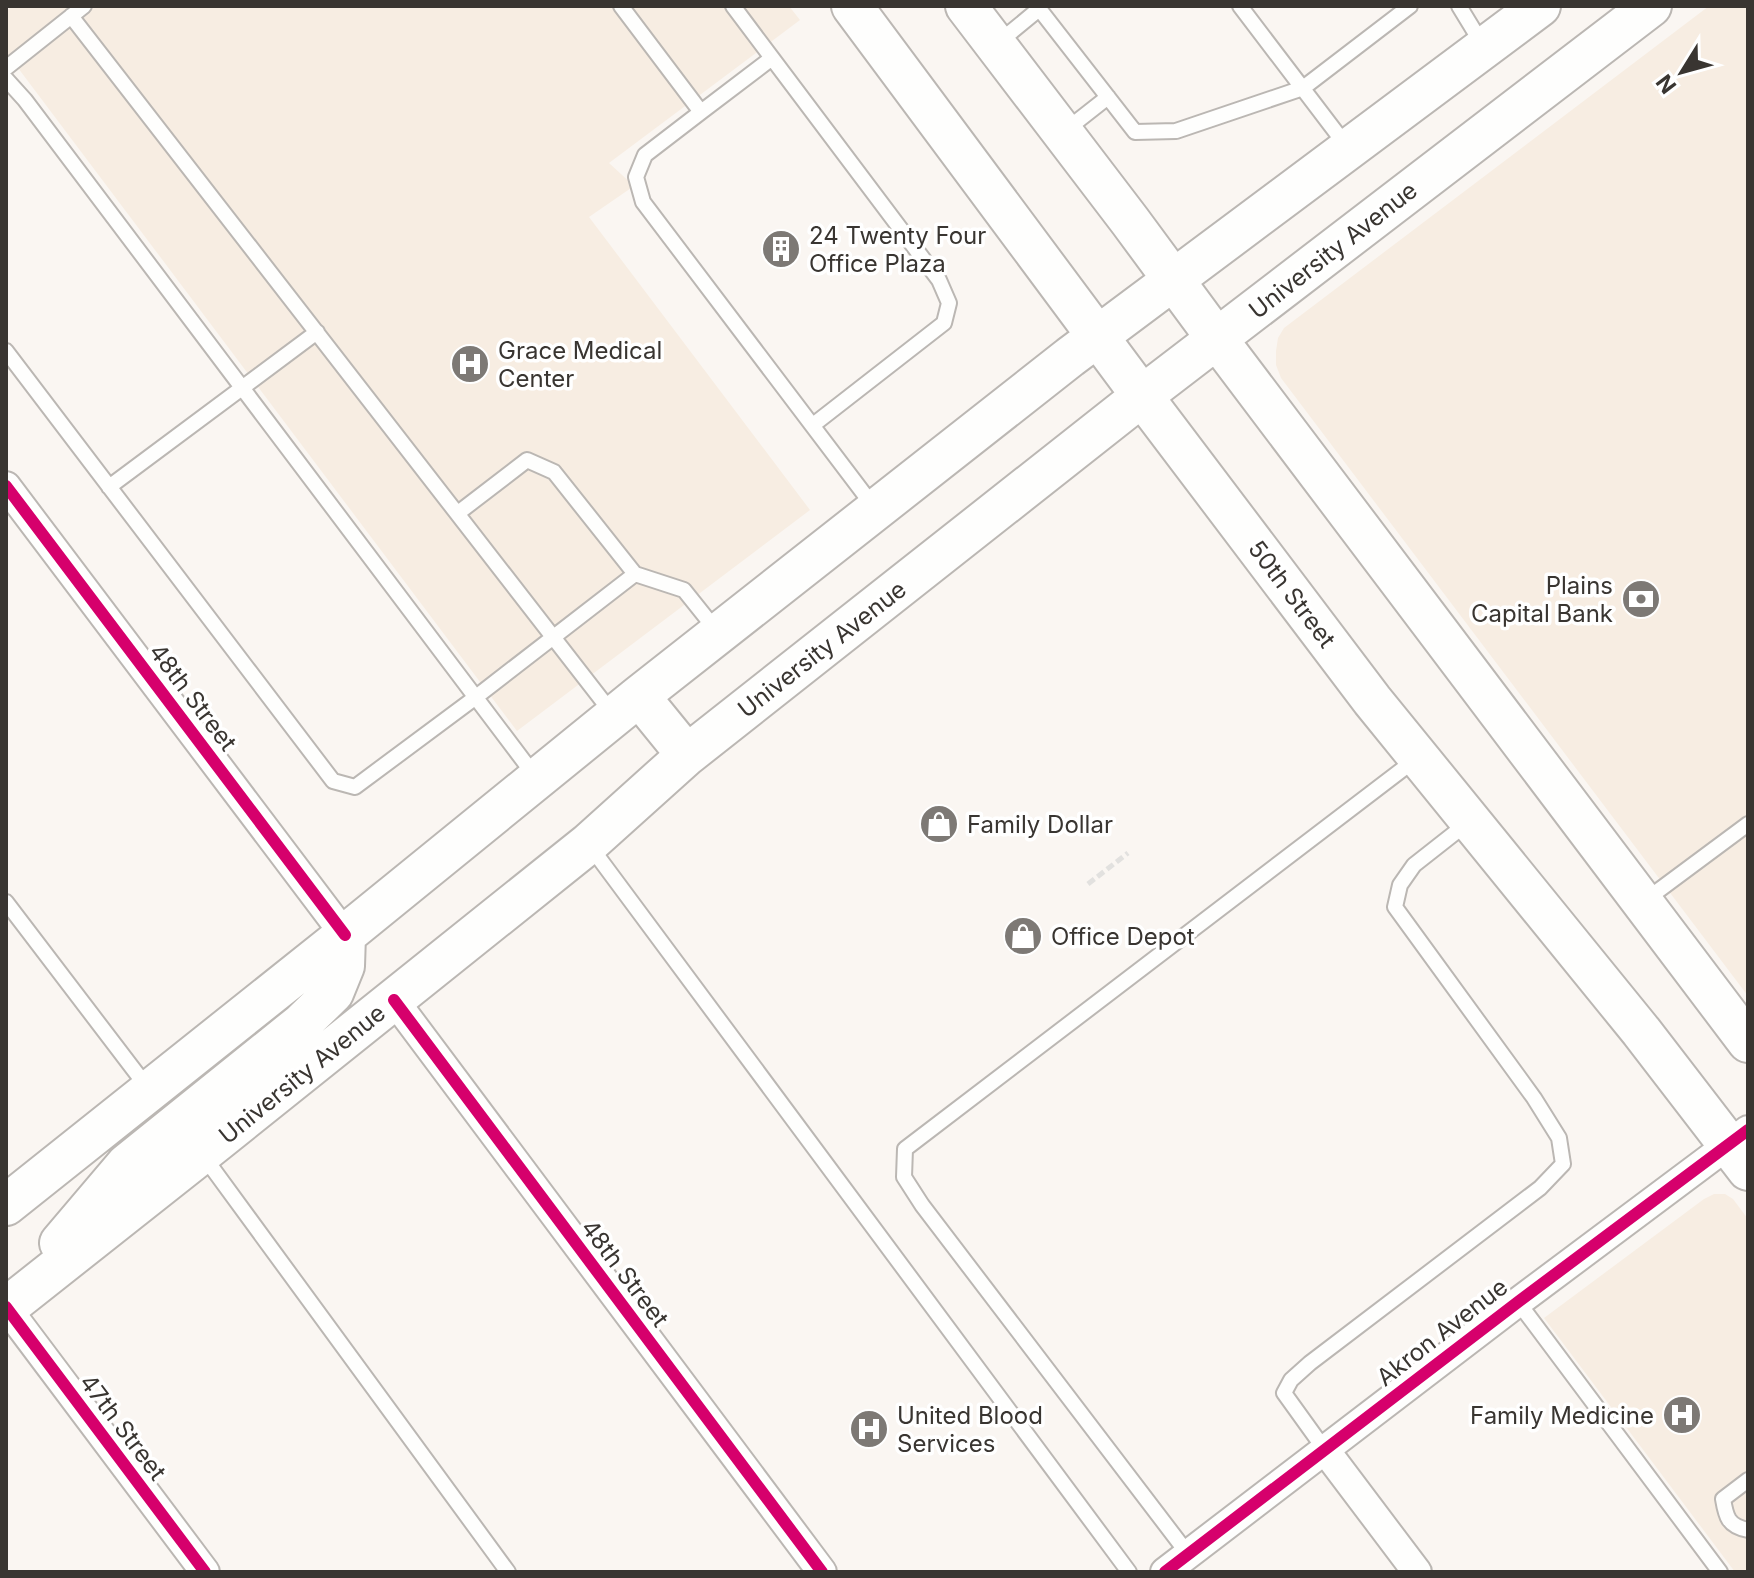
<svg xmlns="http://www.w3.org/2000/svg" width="1754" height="1578" viewBox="0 0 1754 1578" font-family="Inter,sans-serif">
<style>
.built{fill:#f7ede2}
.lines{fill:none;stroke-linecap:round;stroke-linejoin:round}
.lane-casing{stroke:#bbb7b3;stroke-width:18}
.street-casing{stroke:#bbb7b3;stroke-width:32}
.secondary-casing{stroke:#bbb7b3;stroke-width:44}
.path{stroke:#e2e1df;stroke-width:5;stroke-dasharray:8 4;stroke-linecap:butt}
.lane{stroke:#fefefd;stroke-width:14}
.street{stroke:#fefefd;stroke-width:28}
.secondary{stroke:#fefefd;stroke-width:40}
.cycleway-casing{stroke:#fff;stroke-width:17}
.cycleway{stroke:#d6006c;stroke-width:12}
.labels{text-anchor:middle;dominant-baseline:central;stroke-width:7;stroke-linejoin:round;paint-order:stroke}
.poi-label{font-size:24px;fill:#393531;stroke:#fff;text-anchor:start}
.street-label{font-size:24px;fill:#393531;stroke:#fff}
</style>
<rect width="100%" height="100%" fill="#faf6f2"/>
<path class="built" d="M13,6H789L800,20L609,163L634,186L589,217L810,510L517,731L6,52V11Z
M1709,6H1748V996L1281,378L1276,365V351L1278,338L1284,328Z
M1714,1194H1725L1733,1199L1748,1219V1572H1735L1544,1318L1704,1199Z"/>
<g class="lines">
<defs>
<path id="lane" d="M621,6L701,112L645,155L636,177L643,202L874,507
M733,6L772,58
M1037,6L1135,132L1176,131L1303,88L1410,6
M1240,6L1348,148
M1459,6L1484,47
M71,16L612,713
M999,42L1039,9
M6,68L84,6
M6,79L25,100L535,776
M701,112L772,58L939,280L949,303L944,323L813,425
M1066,130L1108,97
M6,351L333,781L355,787L476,697L635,574
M109,487L317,332
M458,513L527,460L554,472L635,574L684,590L716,630
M590,846L1129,1572
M6,902L147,1087
M1643,902L1748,824
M202,1154L508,1572
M1518,1302L1720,1572
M1325,1450L1284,1393L1291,1380L1310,1363L1540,1188L1563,1164L1559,1138L1534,1098L1395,907L1400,885L1414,865L1470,821
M1748,1480L1723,1499C1726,1517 1728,1526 1748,1530
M1188,1554L922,1205L904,1177L905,1149L1416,759"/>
<path id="street" d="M6,486L345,935
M394,1000L822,1572
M6,1307L205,1572
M1325,1450L1417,1572
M1165,1572L1518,1302L1748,1130"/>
<path id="secondary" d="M852,6L1142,396L1372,700L1641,1031L1748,1170
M966,6L1130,221L1217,339L1748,1042
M639,696L687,755
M6,1205L345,935L639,696L1070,357L1540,6
M60,1243L127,1164L301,1024L333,993L344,966L345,935
M6,1308L202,1153L588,844L687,755L1142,396L1651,6"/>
</defs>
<use href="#lane" class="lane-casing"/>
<use href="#street" class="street-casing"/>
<use href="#secondary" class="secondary-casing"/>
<path class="path" d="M1088,884L1128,853"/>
<use href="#lane" class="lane"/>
<use href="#street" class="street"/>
<use href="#secondary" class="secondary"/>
<defs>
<path id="cycleway" d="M6,486L345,935
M394,1000L822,1572
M6,1307L205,1572
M1165,1572L1518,1302L1748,1130"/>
</defs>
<use href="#cycleway" class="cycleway-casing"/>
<use href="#cycleway" class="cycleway"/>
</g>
<defs>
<symbol id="building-disc" viewBox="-11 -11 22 22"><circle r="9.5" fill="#7d7975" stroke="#fff"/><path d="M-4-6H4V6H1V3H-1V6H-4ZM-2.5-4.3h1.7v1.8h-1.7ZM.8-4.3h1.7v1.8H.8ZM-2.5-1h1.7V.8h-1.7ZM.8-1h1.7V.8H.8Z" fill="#fff"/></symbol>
<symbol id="hospital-disc" viewBox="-11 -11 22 22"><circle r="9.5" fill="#7d7975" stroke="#fff"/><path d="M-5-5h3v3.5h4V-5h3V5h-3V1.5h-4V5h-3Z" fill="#fff"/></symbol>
<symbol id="bank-disc" viewBox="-11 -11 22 22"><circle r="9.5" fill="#7d7975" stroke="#fff"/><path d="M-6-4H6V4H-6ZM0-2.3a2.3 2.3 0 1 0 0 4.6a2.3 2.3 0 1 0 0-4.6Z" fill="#fff"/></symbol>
<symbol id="shop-disc" viewBox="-11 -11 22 22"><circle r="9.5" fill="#7d7975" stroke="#fff"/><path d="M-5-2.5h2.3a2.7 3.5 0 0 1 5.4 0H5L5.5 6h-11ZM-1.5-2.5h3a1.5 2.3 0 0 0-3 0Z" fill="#fff"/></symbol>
</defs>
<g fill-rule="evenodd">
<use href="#building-disc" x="759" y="227" width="44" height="44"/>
<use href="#hospital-disc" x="448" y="342" width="44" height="44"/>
<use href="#bank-disc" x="1619" y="577" width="44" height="44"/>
<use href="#shop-disc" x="917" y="802" width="44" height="44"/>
<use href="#shop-disc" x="1001" y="914" width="44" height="44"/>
<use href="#hospital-disc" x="1660" y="1393" width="44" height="44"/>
<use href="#hospital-disc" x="847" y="1407" width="44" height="44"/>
</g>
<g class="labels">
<g class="poi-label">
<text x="809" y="235">24 Twenty Four<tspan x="809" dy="28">Office Plaza</tspan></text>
<text x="498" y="350">Grace Medical<tspan x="498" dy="28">Center</tspan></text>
<text x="1613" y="585" text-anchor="end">Plains<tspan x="1613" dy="28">Capital Bank</tspan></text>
<text x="967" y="824">Family Dollar</text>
<text x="1051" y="936">Office Depot</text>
<text x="897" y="1415">United Blood<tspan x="897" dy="28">Services</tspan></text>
<text x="1654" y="1415" text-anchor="end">Family Medicine</text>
</g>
<g class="street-label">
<text transform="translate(1333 250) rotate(-38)">University Avenue</text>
<text transform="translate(1292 594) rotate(53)">50th Street</text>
<text transform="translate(822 649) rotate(-38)">University Avenue</text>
<text transform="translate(193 697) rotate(53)">48th Street</text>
<text transform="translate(302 1074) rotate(-39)">University Avenue</text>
<text transform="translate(625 1273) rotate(53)">48th Street</text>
<text transform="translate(1442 1332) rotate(-38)">Akron Avenue</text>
<text transform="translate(123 1427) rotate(53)">47th Street</text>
</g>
</g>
<rect width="1754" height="1578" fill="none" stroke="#393531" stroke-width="16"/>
<g transform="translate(1682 72) rotate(233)" stroke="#ffffff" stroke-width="6" paint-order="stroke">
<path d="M0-6L14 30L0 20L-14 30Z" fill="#393531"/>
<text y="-12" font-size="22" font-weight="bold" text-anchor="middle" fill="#393531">N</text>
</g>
</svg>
